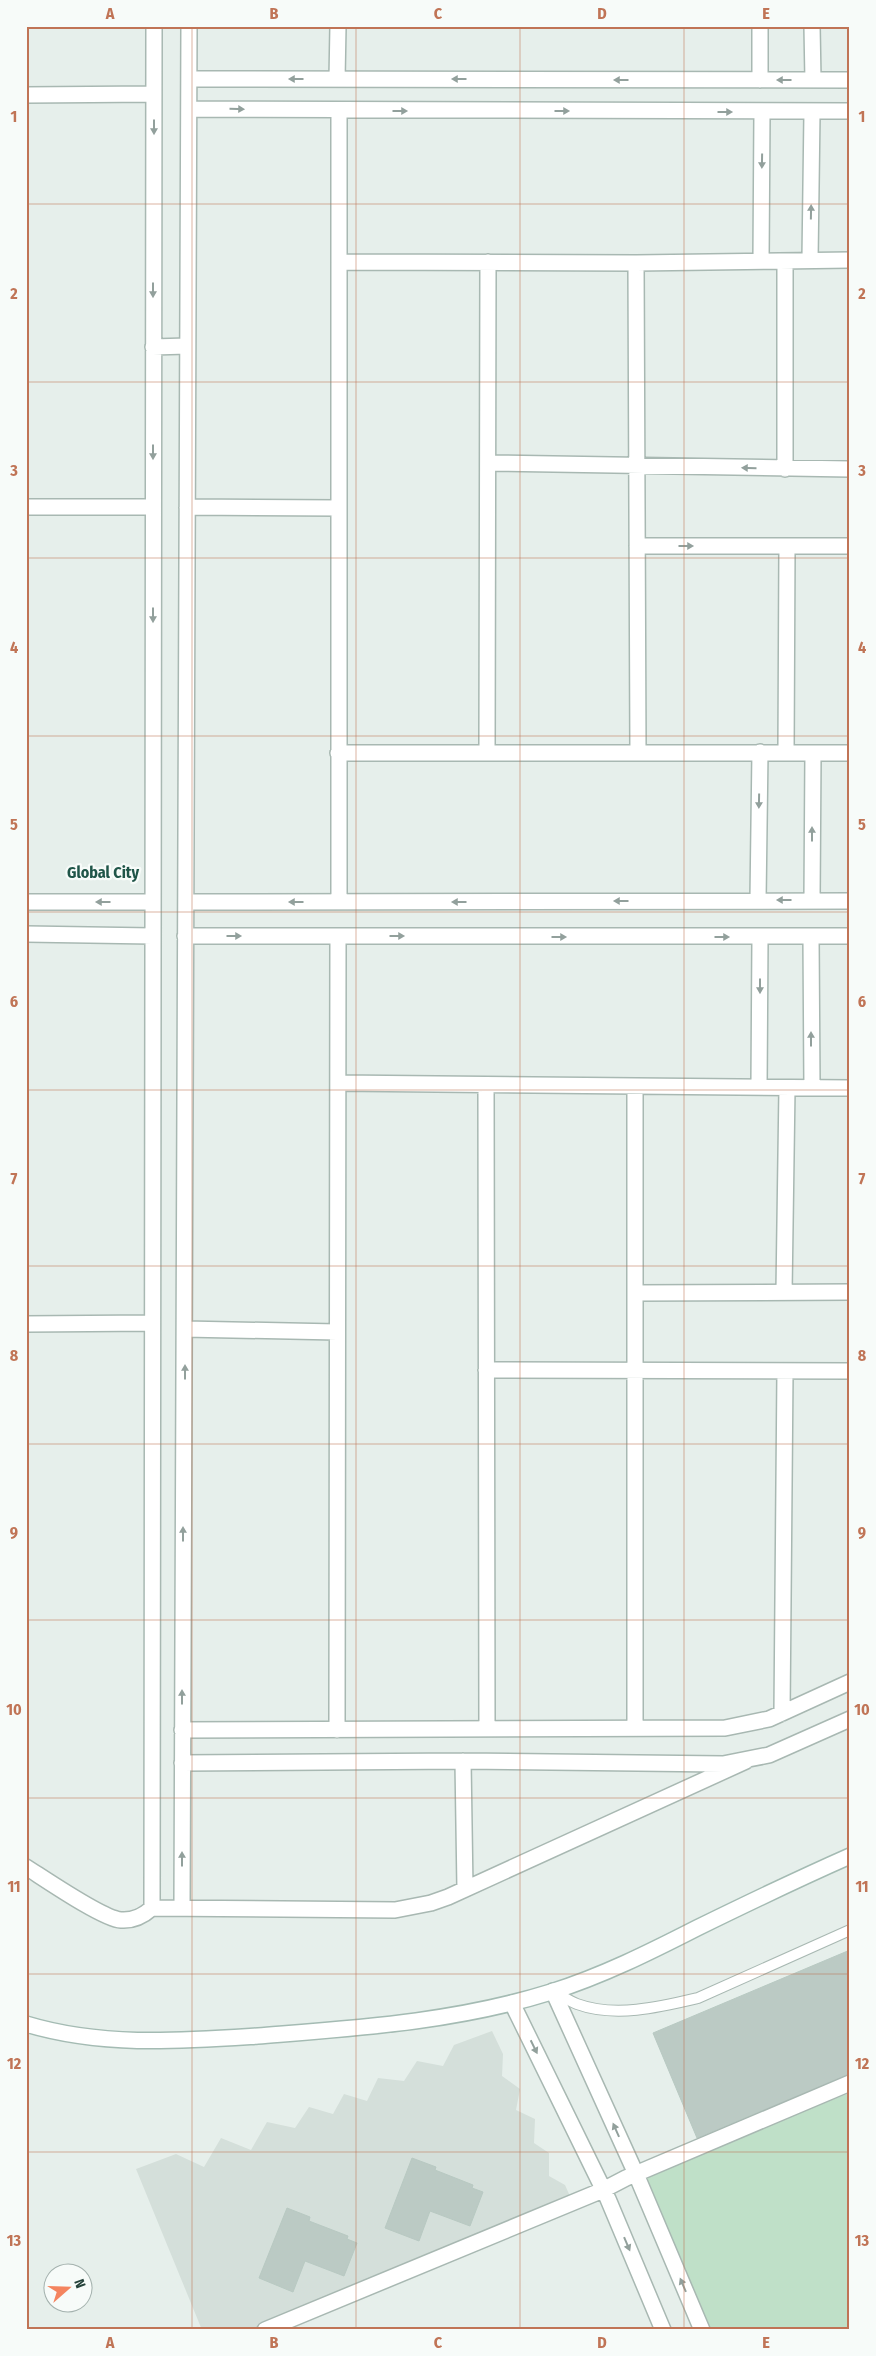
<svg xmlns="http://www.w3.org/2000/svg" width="876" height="2356" viewBox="0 0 876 2356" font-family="'Fira Sans Condensed',sans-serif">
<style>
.built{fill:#d4dfda}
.green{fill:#bfe0c8}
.building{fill:#bbcac4;stroke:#b8c9c2}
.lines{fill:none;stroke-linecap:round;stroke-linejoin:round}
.lane-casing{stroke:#a8b8b2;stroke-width:12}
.street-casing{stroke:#a8b8b2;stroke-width:18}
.secondary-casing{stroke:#a4bbb3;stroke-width:18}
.lane{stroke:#fff;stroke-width:10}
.street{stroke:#fff;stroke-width:15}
.secondary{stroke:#fff;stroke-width:15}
.oneway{fill:#92a09c}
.grid{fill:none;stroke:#c07456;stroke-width:1;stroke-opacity:0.55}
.labels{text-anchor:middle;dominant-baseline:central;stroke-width:4.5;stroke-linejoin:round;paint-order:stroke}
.neighbourhood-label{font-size:16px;font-weight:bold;fill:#1f5548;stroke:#f7fbf9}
.neatline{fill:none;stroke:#c07456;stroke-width:2}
.grid-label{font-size:16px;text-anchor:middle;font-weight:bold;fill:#c07456}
</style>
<rect width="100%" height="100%" fill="#e6efeb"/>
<path class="built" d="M492,2031L503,2054L502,2076L520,2089L516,2110L535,2119L534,2143L549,2153V2176L565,2185L573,2203L261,2330H202L136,2169L176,2154L204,2167L221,2138L251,2150L267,2122L295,2128L309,2107L333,2114L344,2094L367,2101L378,2078L404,2081L417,2061L443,2066L454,2045Z"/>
<path class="green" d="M850,2093V2330H703L636,2174Z"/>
<path class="building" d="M850,1950V2074L697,2138L653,2033Z
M412,2158L436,2167L435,2170L473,2185L472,2188L483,2192L470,2226L430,2211L419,2241L385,2228Z
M287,2208L310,2217L309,2221L348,2236L347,2239L357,2243L344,2276L305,2261L293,2292L259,2278Z"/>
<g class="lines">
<defs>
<path id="lane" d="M553,1991C561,1995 569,2001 577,2004C615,2018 660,2007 698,1998L850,1930"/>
<path id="street" d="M760,26V80
M812,26L813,80
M189,79L850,80
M337,79L338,26
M26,95L154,94
M189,109L850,111
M810,260L812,113
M761,261L762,112
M785,261V469
M339,262L636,263L850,260
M636,263L638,753
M153,347L187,346
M488,463L850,469
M26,507H153
M187,507L339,508
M637,546H850
M487,752L488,262
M786,752L787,546
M338,753H850
M758,900L760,752
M812,900L813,753
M26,902H152
M186,902L850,901
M339,902V110
M26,934L152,936
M185,936H850
M811,936L812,1088
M338,1083L850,1088
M486,1085L487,1729
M759,1087L760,938
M784,1292L787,1088
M635,1293L850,1292
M26,1324L152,1323
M185,1329L337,1332
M486,1370L850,1371
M782,1713L785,1371
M635,1728V1086
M182,1730L725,1728L769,1719L850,1682
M337,1730L338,936
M463,1761L465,1889
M182,1763L463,1761L723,1764L769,1755L850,1719
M26,1867C45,1879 103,1919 121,1920C134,1921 143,1916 152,1908L395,1910L431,1903L448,1897L746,1761
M152,1908L154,26
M182,1908L189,26
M553,1991L636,2174L702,2330
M512,2003L608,2199L663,2330
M265,2330L603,2190L626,2178L850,2083"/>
<path id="secondary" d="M26,2024C102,2047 180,2041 258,2036C357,2028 455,2022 551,1992C602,1976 650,1952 697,1928C748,1903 798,1879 850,1856"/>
</defs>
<use href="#lane" class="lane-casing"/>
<use href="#street" class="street-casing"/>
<use href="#secondary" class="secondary-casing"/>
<use href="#lane" class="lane"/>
<use href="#street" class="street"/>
<use href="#secondary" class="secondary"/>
</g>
<defs><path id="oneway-solid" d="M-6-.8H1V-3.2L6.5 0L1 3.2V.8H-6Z" transform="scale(1.25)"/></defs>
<g class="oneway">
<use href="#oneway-solid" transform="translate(296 79) rotate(-180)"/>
<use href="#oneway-solid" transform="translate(459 79) rotate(-180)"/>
<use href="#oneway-solid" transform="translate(621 80) rotate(-180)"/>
<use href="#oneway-solid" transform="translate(784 80) rotate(-180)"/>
<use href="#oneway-solid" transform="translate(237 109) rotate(1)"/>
<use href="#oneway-solid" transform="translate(400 111)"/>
<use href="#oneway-solid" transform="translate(562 111)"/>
<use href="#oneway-solid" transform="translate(725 112)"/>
<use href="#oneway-solid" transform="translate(154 127) rotate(90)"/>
<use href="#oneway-solid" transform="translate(762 161) rotate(91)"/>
<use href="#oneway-solid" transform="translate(811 212) rotate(-89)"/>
<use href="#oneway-solid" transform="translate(153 290) rotate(90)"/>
<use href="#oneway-solid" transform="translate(153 452) rotate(90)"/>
<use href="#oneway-solid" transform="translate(749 468) rotate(-179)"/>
<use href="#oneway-solid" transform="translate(686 546)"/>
<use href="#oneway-solid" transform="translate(153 615) rotate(90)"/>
<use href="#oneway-solid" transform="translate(759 801) rotate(91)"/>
<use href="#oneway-solid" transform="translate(812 834) rotate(-90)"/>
<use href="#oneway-solid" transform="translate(784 900) rotate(-180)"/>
<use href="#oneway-solid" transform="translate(621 901) rotate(180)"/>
<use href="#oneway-solid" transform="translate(103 902) rotate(-180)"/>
<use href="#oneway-solid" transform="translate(296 902) rotate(-180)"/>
<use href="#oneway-solid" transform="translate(459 902) rotate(180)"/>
<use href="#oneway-solid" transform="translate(234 936)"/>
<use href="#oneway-solid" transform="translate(397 936)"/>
<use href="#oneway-solid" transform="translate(559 937)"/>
<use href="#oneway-solid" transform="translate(722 937)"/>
<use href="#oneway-solid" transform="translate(760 986) rotate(90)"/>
<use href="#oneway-solid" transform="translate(811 1039) rotate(-90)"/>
<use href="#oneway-solid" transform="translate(185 1372) rotate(-90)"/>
<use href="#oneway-solid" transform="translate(183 1534) rotate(-90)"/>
<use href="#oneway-solid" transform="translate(182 1697) rotate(-90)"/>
<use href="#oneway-solid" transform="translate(182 1859) rotate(-90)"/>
<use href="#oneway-solid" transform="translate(534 2047) rotate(64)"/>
<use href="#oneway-solid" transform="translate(616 2130) rotate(-114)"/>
<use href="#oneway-solid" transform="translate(627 2244) rotate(67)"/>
<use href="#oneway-solid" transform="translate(683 2285) rotate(-113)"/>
</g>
<path class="grid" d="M192,26V2330M356,26V2330M520,26V2330M684,26V2330M26,204H850M26,382H850M26,558H850M26,736H850M26,912H850M26,1090H850M26,1266H850M26,1444H850M26,1620H850M26,1798H850M26,1974H850M26,2152H850"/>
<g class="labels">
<g class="neighbourhood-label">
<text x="103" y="872">Global City</text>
</g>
</g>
<rect width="876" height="2356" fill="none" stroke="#f7fbf9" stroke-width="55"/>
<g transform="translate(68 2288) rotate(70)"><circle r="24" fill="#f7fbf9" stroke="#a3b1ad"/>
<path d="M0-4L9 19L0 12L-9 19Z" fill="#f4845f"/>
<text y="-8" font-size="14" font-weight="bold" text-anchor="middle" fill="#24423a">N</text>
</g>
<rect x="28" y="28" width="820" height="2300" class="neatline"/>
<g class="grid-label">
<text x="110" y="19">A</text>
<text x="274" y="19">B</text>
<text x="438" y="19">C</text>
<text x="602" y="19">D</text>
<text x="766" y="19">E</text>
<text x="14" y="122">1</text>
<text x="862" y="122">1</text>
<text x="14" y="299">2</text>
<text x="862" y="299">2</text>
<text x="14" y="476">3</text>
<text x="862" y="476">3</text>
<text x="14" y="653">4</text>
<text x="862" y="653">4</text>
<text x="14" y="830">5</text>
<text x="862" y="830">5</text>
<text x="14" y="1007">6</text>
<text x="862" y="1007">6</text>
<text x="14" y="1184">7</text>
<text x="862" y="1184">7</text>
<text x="14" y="1361">8</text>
<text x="862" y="1361">8</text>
<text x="14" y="1538">9</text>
<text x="862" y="1538">9</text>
<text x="14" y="1715">10</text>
<text x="862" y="1715">10</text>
<text x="14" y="1892">11</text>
<text x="862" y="1892">11</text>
<text x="14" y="2069">12</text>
<text x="862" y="2069">12</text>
<text x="14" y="2246">13</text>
<text x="862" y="2246">13</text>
<text x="110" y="2348">A</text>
<text x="274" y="2348">B</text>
<text x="438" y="2348">C</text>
<text x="602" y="2348">D</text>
<text x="766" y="2348">E</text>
</g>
</svg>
